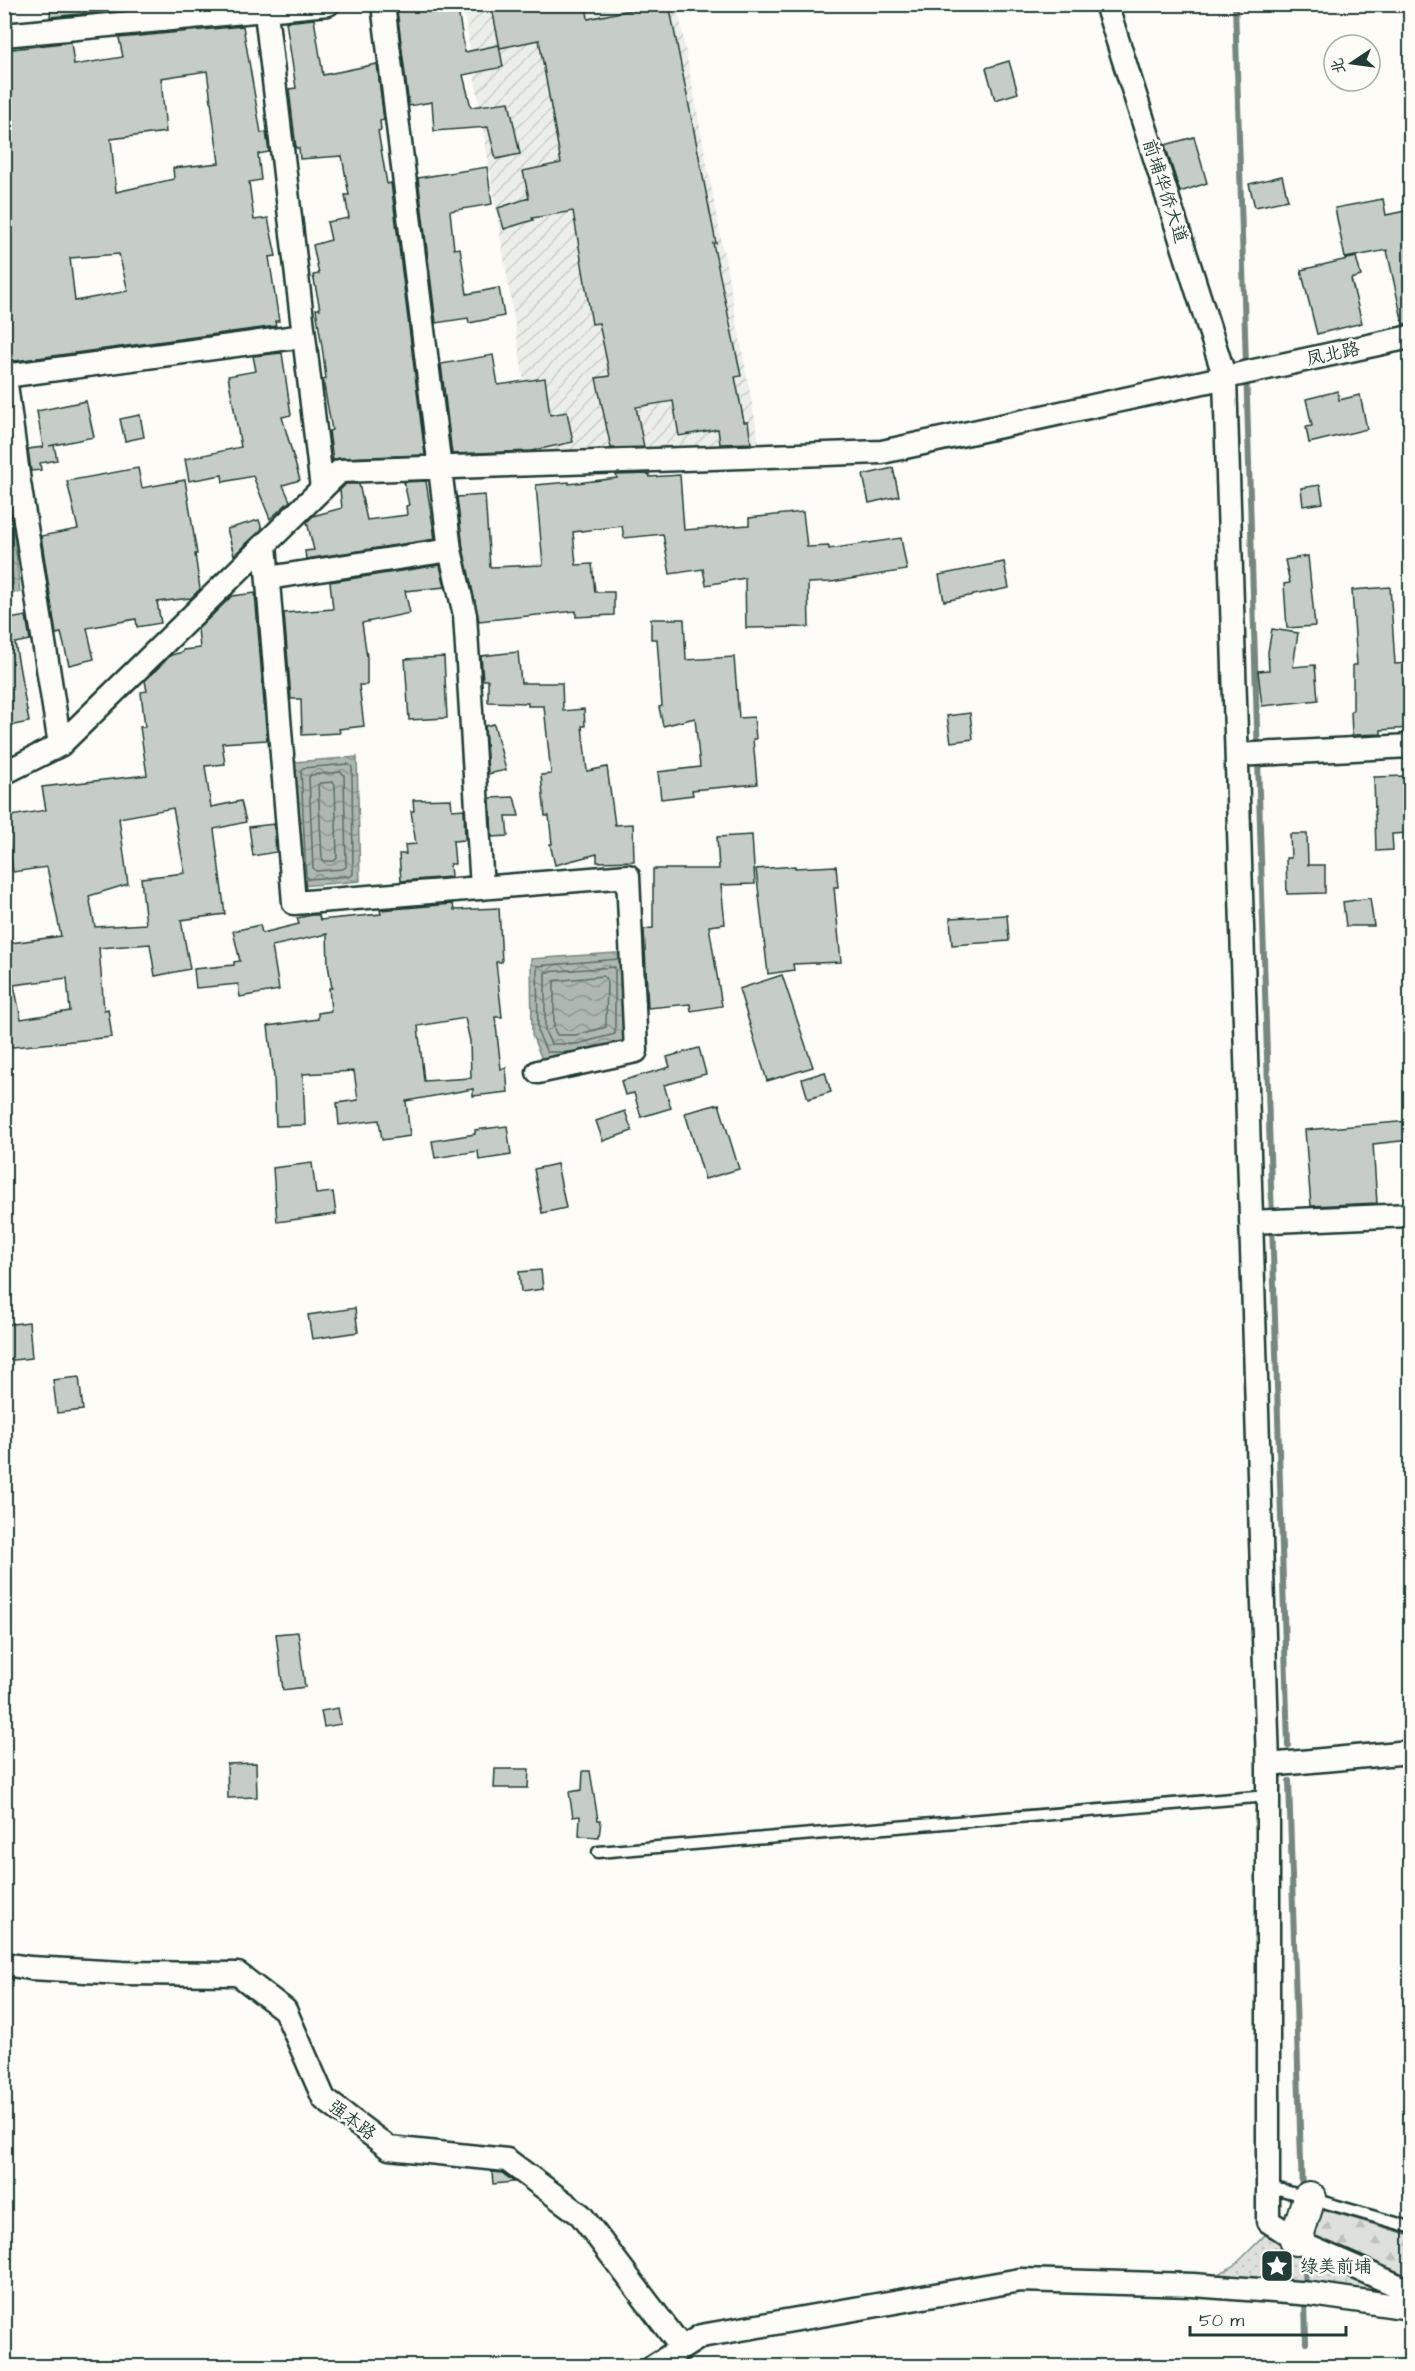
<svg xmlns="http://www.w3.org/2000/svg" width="1415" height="2371" viewBox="0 0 1415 2371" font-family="'Architects Daughter','LXGW WenKai TC',sans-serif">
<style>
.industrial{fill:url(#industrial-furrows)}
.grass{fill:url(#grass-dots);stroke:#7e8e88;stroke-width:1.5}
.forest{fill:url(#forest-firs);stroke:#7e8e88;stroke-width:1.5}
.water{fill:url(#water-waves);stroke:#75877f;stroke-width:1.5}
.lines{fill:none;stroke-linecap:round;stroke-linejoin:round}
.shore{stroke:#586e66;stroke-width:1.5}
.stream{stroke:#75877f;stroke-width:6}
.building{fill:#c6cdc7;stroke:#1f3d34;stroke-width:1.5;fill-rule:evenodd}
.lane-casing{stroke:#1f3d34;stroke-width:15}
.street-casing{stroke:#1f3d34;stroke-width:27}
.secondary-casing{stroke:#1f3d34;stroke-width:36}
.lane{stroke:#fdfcf7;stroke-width:10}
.street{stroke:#fdfcf7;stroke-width:22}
.secondary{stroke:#fdfcf7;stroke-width:32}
.labels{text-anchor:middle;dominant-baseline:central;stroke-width:5;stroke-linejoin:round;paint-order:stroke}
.street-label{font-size:18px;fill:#1f3d34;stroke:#fdfcf7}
.poi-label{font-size:18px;fill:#1f3d34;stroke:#fdfcf7;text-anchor:start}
</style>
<defs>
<pattern id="industrial-furrows" width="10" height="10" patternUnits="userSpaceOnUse" patternTransform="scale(1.5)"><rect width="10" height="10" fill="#eceee9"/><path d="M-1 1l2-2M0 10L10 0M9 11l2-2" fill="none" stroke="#cacdc8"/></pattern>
<pattern id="grass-dots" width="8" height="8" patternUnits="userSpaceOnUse" patternTransform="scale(1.5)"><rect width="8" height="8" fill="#dde0db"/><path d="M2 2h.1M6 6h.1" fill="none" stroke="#bdc1bd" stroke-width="1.8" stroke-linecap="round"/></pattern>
<pattern id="forest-firs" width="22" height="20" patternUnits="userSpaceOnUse" patternTransform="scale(1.5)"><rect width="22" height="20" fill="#dde0db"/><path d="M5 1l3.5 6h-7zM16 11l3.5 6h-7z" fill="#bdc1bd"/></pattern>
<pattern id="water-waves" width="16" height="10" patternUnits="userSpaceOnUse" patternTransform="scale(1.5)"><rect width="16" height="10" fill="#aeb8b1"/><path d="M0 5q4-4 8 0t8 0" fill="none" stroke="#8d9791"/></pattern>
</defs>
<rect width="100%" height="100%" fill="#fdfcf7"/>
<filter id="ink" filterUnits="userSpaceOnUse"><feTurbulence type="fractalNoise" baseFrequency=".0167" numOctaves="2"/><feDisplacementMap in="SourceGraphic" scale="12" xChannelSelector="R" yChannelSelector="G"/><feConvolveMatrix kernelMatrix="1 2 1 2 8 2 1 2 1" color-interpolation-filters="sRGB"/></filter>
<g filter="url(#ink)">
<path class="industrial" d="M463,5H677L760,446L536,455Z"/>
<path class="grass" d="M1265,2235L1404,2297L1220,2279L1218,2274L1234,2266Z"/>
<path class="forest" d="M1315,2207L1410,2235V2279L1306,2233Z"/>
<path class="water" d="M9,489L20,592L5,593L4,490Z
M357,757L360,881L301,886L294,762Z
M629,952L625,1045L580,1057L542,1059L532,1035L531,959Z"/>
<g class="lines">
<path class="shore" d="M4,501L13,584L11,587H4
M348,764L352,767L353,874L351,876L308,879L306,876L301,770L303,768Z
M341,772L344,775L346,867L343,869L316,871L313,868L309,777L311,775Z
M333,782L335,785L337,858L334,861H324L322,858L318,785L320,783Z
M615,967V1034L577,1044H551L545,1031V972Z
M603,976L607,979L606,1027L576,1035H557L554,1029V981Z
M573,1052H547L538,1033L537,966L619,959"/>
<path class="stream" d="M1235,4L1288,1746
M1289,1781L1302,2193
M1303,2251L1305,2289
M1305,2299L1306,2343"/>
</g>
<path class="building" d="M51,4H181L50,17Z
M422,4H457L465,52L499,45L503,67L463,75L471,107L509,102L520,154L496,159L488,127L434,131L432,102L409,106L397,10Z
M491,4H586L588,19L657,4H669L716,243H713L741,376L735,377L744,422H748L751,443L720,444L718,429L679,436L673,401L636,407L644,447L611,448L596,378L610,376L599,323L592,324L573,211L532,218L533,220L504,229L498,208L529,198L523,171L561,163L539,40L500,48Z
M314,19L323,75L377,64L384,120L380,121L381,130L378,131L387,184L391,183L425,455L340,458L333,460L329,431L332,430L323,380L326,379L323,353L316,309H320L313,275L319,274L313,245L331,240L327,222L349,218L345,195H349L342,156L300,159L299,148H296L289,89L296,88L286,22Z
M243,26L261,133L266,132L269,152L258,154L261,180L249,182L254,220L268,218L276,256L269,257L279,321H275L276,326L15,361L4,356V50L71,42L74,65L123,57L119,38ZM207,71L219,163L173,168L174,179L116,192L111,139L166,132L161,78ZM119,254L128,291L75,301L70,258Z
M1009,61L1018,93L995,100L986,68Z
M1194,137L1207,183L1180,192L1165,145Z
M487,167L492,204L450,211L454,249L460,248L467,294L499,288L504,316L469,323L468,318L436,323L418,178Z
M1282,176L1288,200L1255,207L1249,184Z
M1383,199L1386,215L1410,210V323L1403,324L1387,250L1345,258L1335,208Z
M1356,257L1361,276L1351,279L1362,323L1317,334L1301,270Z
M282,353L291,415L282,417L300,480L283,485L290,501L270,519L253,476L223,482L222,475L189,481L185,459L241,447L228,376L256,371L253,356Z
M493,355L498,385L545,378L550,415L567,412L573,442L531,451L452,454L441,364Z
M1338,391L1339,400L1360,395L1367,429L1309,443L1306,427L1312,426L1306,399Z
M86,401L94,437L49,446L54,445L57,460L40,463L41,470L31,471L28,449L43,447L37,411Z
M140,415L144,437L125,441L120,419Z
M138,468L142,488L185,480L197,554H195L200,589L191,598L157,602L161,623L137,627L136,619L87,628L94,659L69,665L61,633L56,634L41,536L78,529L67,481Z
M893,468L899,496L869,503L863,475Z
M649,474L650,477L680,475L684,530L749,525V518L803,512L807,547L829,546V549L901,538L907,570L831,582L808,583L809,627L746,628L745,578L706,585L703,569L670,574L663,534L624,538L622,526L573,532L576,565L592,564L595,592H614V615L576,617V611L479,621L463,548L457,497L485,495L490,567L543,565L536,485L569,482V484L617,478L616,475Z
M426,481L435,539L306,559L305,551L314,550L307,522L313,516L342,508L340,490L346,484H359L367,520L407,515L406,506L409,505L404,482Z
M1320,485L1323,503L1303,506L1301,488Z
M259,520L262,529L234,555L227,529Z
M1308,556L1315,626L1287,628L1284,584L1290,583L1285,560Z
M1004,562L1009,588L944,601L939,575Z
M440,565L445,587L405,591L410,613L362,623L367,657V685H359L364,726L339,729L340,733L302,735L301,699H291L284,613L333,609L330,582Z
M1390,587L1395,664L1410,663V728L1381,730V734L1352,735L1351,711H1353V665H1357L1352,590Z
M255,593L267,740L222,743L225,764L205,766L211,807L241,801L246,822L214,829L225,914L181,920L190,969L155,976L150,944L99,948L104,1010L108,1009L112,1037L4,1048V944L61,936L47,867L13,872L5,817L46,810L42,787L147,775L140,727H145L141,692L147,691L145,681L171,655L183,652V650L200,648L198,629L232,596ZM173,808L185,873L141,878L146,924L95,927L89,896L128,884L119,818ZM67,978L70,1011L21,1019L14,985Z
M26,616L30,640L15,643L29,722L4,727V620Z
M651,619H684L686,660L734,657L739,718L754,717L756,739H753L757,784L692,790L693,795L661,799L658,772L700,767L695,718L663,726L659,707L662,706L657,639H651Z
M1272,629L1298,633L1293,667L1315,665L1318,700L1262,706L1258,671L1269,670L1268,652Z
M518,652L521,683H562L563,711L584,709L585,726H582L587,771L607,767L615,825L633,824L634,861L597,862V854L555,865L550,844H552L549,816H545L541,775L551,774L544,706H528V703L488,702V680H483L481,656Z
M444,657L447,718L409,720L405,659Z
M970,713L973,739L951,742L947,716Z
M494,724L506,770L488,774L485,726Z
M1407,776L1409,833L1392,834L1393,850L1376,851L1374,777Z
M514,797L519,816H506L508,836L492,837L490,798Z
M451,799L452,810L464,809L465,840L453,841L455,864H450L451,877L401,881L399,854H406L405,845L416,844L411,811H414L413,800Z
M274,824L276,852L253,856L249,827Z
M1290,834H1307L1308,865H1325V893L1287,894L1286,858H1291Z
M752,835L755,884L721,885L725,924L709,926L722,1006L691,1011L690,1004L648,1008L644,929L653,928V869H719L717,837Z
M795,866V868L836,866L838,887H834L841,962L793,964L794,970L768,974L756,869Z
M1370,898L1374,926H1346L1343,902Z
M453,904L454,910L499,908L502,962H496L502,1017H495L501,1069L506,1068L508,1092L473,1096V1089L406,1101L410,1136L382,1140L379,1120L339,1125L337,1103L358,1100L354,1071L303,1074L305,1125L276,1126L274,1077L268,1026L318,1019V1013L331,1011L329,988H332L328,965L327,934L272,946L279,990L240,997L238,984L196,988L194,969L234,965V962L240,961L233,931L260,925L262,933L299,924L297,918L312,915H319L320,920L381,914L380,910ZM465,1018L470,1041L471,1078L424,1081L418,1026Z
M1007,915L1009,941L952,945L950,918Z
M782,975L813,1067L767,1081L739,989Z
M699,1048L706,1074L664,1085L671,1108L641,1117L634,1093L625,1095L621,1081L670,1067L667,1057Z
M825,1072L831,1092L808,1099L802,1079Z
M719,1104L739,1169L705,1179L685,1113Z
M625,1111L632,1131L603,1141L596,1121Z
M1410,1121V1140L1373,1144L1377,1203L1311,1206L1305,1130Z
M507,1126L511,1155L479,1160L478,1151L435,1158L432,1141L475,1134V1130Z
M312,1163L316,1194L333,1192L336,1214L277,1222L273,1168Z
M557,1164L566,1208L542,1213L534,1169Z
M541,1270L543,1289L521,1292L519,1272Z
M355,1308L358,1332L312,1339L308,1315Z
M29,1322L32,1358L4,1361V1325Z
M79,1377L83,1410L57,1413L53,1380Z
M298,1632L305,1687L283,1690L276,1634Z
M338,1708L341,1724L324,1727L321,1711Z
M256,1763L257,1797L228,1798L227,1764Z
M495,1769H529L528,1788H494Z
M583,1771H590L598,1820H601L599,1837L579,1836L580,1816L573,1817L569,1792L582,1790Z
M492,2172L502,2173L514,2182L493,2184Z"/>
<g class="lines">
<defs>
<path id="lane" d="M598,1852L1268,1796
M1268,2186L1410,2227"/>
<path id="street" d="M265,4L322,489
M1106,4L1225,378L1268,1765V2221L1309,2247L1410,2291
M4,35L328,4
M4,369L19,482L60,745
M5,376L304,336
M265,545L294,903L628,876L636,1051L538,1072
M450,550L465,615L482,888
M268,578L450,550L383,4
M1237,755L1410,746
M4,773L60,745L340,471L882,452L1410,337
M1251,1222L1410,1215
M1268,1765L1410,1752
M4,1964L30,1968L123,1973L238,1974L285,2010L324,2099L389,2148L507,2160L581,2215L682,2348
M654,2366L701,2336L1020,2280L1193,2285L1312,2294L1410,2308"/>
<path id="secondary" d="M1296,2239L1309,2198"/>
</defs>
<use href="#lane" class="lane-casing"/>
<use href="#street" class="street-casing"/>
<use href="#secondary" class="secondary-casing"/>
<use href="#lane" class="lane"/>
<use href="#street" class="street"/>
<use href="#secondary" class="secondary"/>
</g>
</g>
<defs>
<symbol id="sight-square" viewBox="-11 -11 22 22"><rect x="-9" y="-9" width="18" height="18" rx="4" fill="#1f3d34" stroke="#fdfcf7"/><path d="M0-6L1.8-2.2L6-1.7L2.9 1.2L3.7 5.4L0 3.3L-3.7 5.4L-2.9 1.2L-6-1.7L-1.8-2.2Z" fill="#fff"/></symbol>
</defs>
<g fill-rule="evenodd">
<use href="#sight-square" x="1258" y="2247" width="38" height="38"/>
</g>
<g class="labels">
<g class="street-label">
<text transform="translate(1165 191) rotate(72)">前埔华侨大道</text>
<text transform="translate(1333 354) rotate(-12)">凤北路</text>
<text transform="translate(352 2120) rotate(37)">强本路</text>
</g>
<g class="poi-label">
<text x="1300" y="2266">绿美前埔</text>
</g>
</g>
<rect width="1415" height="2371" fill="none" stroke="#fdfcf7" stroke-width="24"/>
<rect x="12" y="12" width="1391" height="2347" fill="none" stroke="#1f3d34" stroke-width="2" filter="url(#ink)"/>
<g transform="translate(1352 63) rotate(257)"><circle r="28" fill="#fdfcf7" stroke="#a4b0a9" stroke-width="1.5"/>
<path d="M0-4.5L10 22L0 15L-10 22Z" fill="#1f3d34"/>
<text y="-9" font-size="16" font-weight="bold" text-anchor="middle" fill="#1f3d34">北</text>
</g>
<path d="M1190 2326v9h156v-9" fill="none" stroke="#1f3d34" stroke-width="3"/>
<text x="1199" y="2326" font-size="18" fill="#1f3d34" stroke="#fdfcf7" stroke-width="4.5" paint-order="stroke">50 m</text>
</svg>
